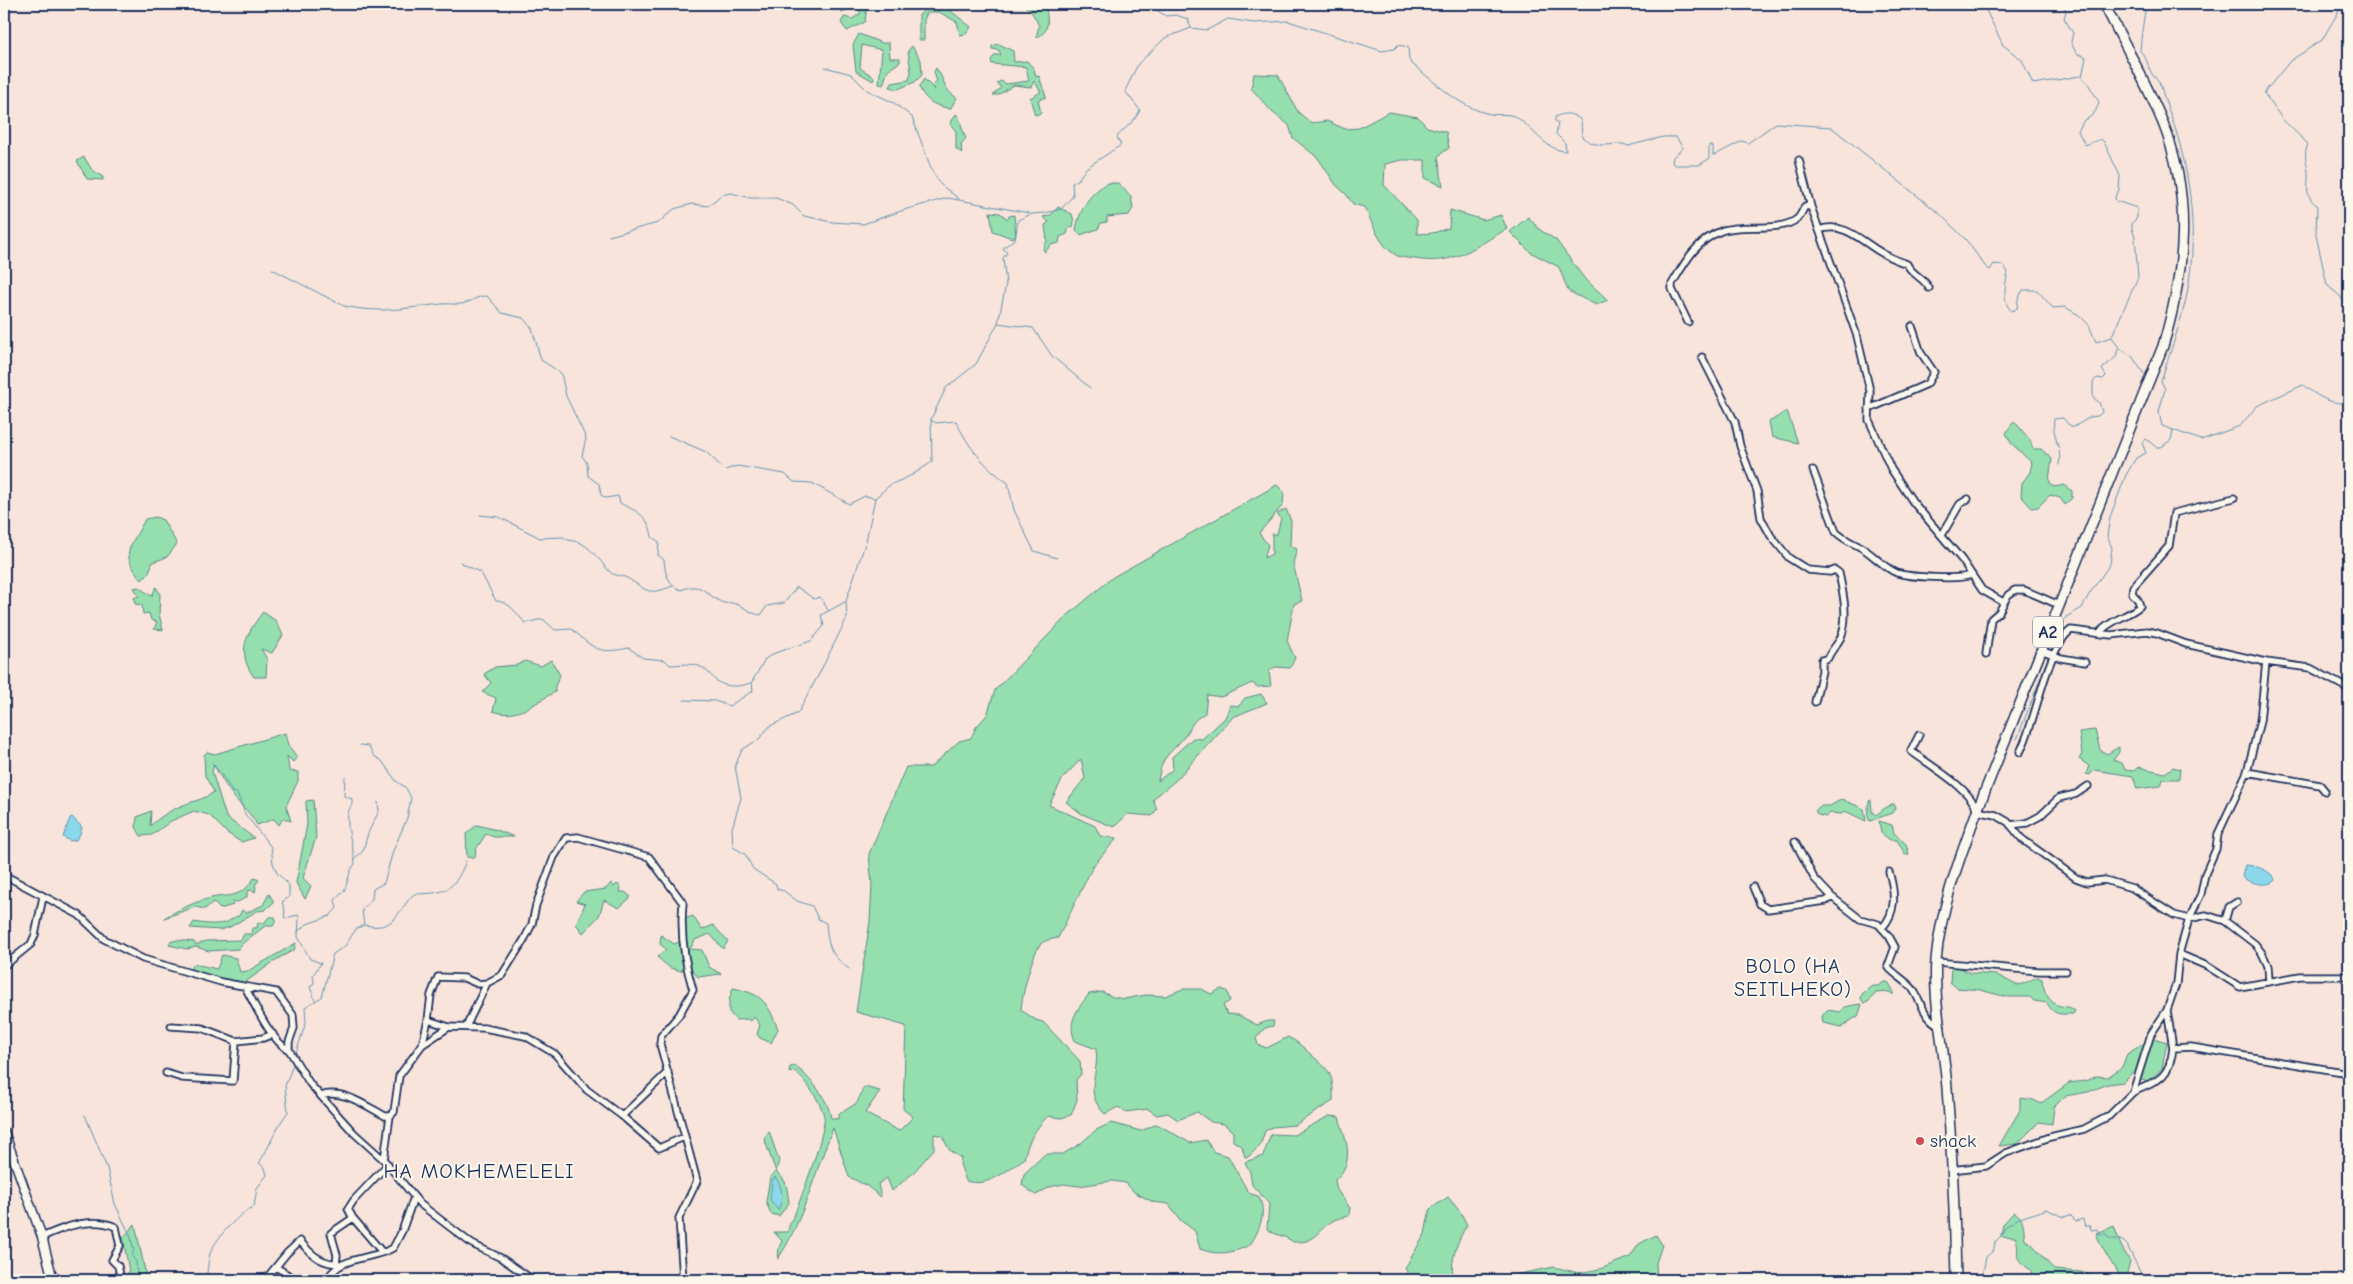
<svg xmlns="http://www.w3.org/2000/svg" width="2353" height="1284" viewBox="0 0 2353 1284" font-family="'Comic Neue',sans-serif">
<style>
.green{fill:#95dfae;stroke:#588786}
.water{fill:#8bd8eb;stroke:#5e94b3}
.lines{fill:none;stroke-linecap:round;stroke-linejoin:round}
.stream{stroke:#5e94b3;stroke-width:1}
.minor-casing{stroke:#1b2f5e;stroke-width:9}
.tertiary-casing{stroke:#1b2f5e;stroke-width:11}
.primary-casing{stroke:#1b2f5e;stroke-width:12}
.minor{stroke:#fbf7ec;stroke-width:5.5}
.tertiary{stroke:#fbf7ec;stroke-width:8}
.primary{stroke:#fbf7ec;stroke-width:9}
.poi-dot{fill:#d1495b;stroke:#fbf7ec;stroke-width:2}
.labels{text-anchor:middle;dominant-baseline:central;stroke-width:4;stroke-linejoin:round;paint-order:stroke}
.shield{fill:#fbf7ec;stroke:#5e6b89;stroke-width:1}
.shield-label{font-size:18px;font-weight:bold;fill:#1b2f5e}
.poi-label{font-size:19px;fill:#1b2f5e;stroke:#fbf7ec;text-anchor:start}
.neighbourhood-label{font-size:20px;letter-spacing:1px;fill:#1b2f5e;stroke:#fbf7ec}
.quarter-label{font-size:21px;letter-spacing:1px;fill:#1b2f5e;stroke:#fbf7ec}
</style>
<rect width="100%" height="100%" fill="#f8e4da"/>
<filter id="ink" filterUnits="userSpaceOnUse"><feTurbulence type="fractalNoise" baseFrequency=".02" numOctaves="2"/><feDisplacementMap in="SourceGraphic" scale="10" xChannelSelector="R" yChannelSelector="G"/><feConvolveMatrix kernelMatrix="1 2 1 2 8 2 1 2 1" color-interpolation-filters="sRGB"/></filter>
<g filter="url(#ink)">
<path class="green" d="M846,4H867L865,22L847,31L841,23L844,17L852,19L860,14L861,5L841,12L840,7Z
M942,4L971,27L966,34L960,35L957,22L939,12L927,13L924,20V40H919V15L930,5Z
M1021,4H1045C1047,16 1052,33 1036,37L1039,26C1035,17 1030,7 1021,4Z
M859,34L882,43H889L890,58H900V62L888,70L883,85L879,84L882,50L862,45L860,68L874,77L873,81L856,71L853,45Z
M999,44L1013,51L1014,62L1027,61L1034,69L1036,77L1039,76L1046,97L1038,100L1041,113L1035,115L1030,98L1041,92L1034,81L1031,87L1014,85L998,95H993L1001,88L997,83L1001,81L1006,84L1029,81L1026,67L992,64L991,60L995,55H1001L999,50L992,49V46Z
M912,46L921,60L922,75L915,82L898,89L890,87L892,83L909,80L911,72L908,51Z
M936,68C945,79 943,90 957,98L950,109C933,104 928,104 919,87L924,79L935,90L933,85L937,82L934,72Z
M1254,74L1278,75L1298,112L1311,123L1327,121L1345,129L1359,128L1389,112L1418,117L1427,127L1446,132L1449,148L1438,156L1443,186L1425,178V160H1402L1385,164L1384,185L1417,220V234L1433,233L1449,228L1450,210L1484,220L1501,215L1507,229C1474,247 1455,266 1415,259C1409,258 1400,258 1396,255C1379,246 1373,223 1364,207L1353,204L1346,194L1336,185L1318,158L1293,138L1289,125L1272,112L1251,88Z
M956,114C962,120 961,130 966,138L961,144L962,153L956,149V131L950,124Z
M84,157L92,170L103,177V180L87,179L77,161Z
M1108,183H1118L1131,197L1133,208L1129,215L1107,217V222L1101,223L1098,229L1080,235L1076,230C1079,210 1090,192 1108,183Z
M1058,207L1072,214L1074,221L1073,227H1069L1067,234L1060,237L1059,243L1051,245L1045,252L1043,249L1047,241L1045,225L1049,222L1043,217L1051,215Z
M990,212L1000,213L1008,219L1009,216L1014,215L1016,236L1012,238L993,231Z
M1528,217L1540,230L1556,240L1584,278L1608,300L1596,305L1568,291L1559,267L1530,252L1510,232Z
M1787,411L1798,443L1772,437L1769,422Z
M2014,421L2030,440L2033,449H2041L2052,459L2049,480L2053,487L2065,485L2072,491V498L2065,505L2060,498L2050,495L2038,507L2032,508L2021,496L2022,483L2030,472L2032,463L2011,443L2006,433Z
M1277,485L1284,492L1283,505L1259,533L1268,545L1264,558L1272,554V534H1277L1281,518L1277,514L1286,509L1291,521L1290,546L1297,549L1293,563L1302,601L1294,604L1287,641L1295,658L1290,668L1275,667L1269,671L1271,686L1258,687L1252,683L1221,697L1207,695L1205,713C1189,723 1194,725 1184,737C1169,756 1162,754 1158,781L1173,769L1172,757L1193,738L1202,739L1225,718L1230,705L1239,706L1245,698L1261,694L1267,703L1233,717L1176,780L1153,799L1157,809L1152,816L1128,814L1114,827L1082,814L1066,802L1085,778L1081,759L1063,778L1049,805L1095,826L1100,836L1117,838L1093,866L1058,938C1053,939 1046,940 1043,942C1032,950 1022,996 1021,1010L1036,1020L1043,1022L1080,1061L1081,1074L1076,1080L1077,1100L1071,1115L1061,1118L1048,1116C1035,1129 1028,1141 1024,1159C1005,1171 989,1188 966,1181L960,1164L961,1158L950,1151L942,1136L934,1134V1149L913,1173L892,1191L887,1178L878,1184L881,1197L867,1186L849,1177L833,1128C815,1171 804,1220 778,1259L779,1247L782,1241L774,1232H788C789,1222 794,1217 797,1208C803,1193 827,1128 824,1116C821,1101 806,1082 795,1071L789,1073L790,1067L795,1066C811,1079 828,1098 831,1118L838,1119L839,1114L857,1103L864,1087L880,1091L865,1113L899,1131L913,1117L903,1109L906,1026L856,1012L870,921L872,885L869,854L906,767H931L959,741L971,738L976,727L987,715L995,690L1067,616L1113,577Z
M156,517L163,520L177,544L167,557L153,562L148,574L142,580C118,552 131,548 145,519Z
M138,587L152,596L156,587L160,594L159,614L163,630L154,629L157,622L151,620L149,613L143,614L142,605L135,604L134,598L139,596L134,588Z
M263,612L276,621L283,635L272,653L261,649L267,659L266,677H254C236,652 246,634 263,612Z
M551,660L560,675L555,686V692C534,703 518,720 493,711L496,698L482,692L491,683L484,674L495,667L517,665L525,661L541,666Z
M2095,730L2100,750L2107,754L2119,747V752L2113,760L2122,763L2125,770L2134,771L2138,767L2165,773L2173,767L2180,769L2179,779H2163L2161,786L2137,789L2133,776L2094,770L2090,775L2086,774L2089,766L2079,759L2082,754L2079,732Z
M285,733L288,745L297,757L293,762L287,756L289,771L298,772V781L286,806L291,821L283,818L279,825L274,819L257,825C251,813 242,807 234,797C226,787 220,776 214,765L212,772L226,817L254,838L241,842L227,833L209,815L194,811L171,821L152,835L141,836L136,827L137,817L151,811L150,826C160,817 169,811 181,806C193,801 203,800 214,792L205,776L204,755L207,752L215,754Z
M1842,799C1850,804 1856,804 1864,809L1866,821L1845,811L1842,814L1830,813L1826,817L1818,815L1815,811L1820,806H1830Z
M313,800L316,837L303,878L311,886L305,899L296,883L307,824L306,801Z
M1871,800L1872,812L1876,815L1885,808L1894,804L1896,808L1892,813L1870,821C1866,816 1868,808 1869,801Z
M1879,821L1892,825L1894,833L1906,844L1909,854H1905L1897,840H1890L1881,833Z
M477,825L497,830L514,837H494L486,834L476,849L475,858L467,857L466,834Z
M254,878L259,880L255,885L256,888L255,892L251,890L247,891V897L238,902L233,901V905L220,909L213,902L205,909L195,907L164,918C178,910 194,902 211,898C230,894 241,899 254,878Z
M611,883L614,887L617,884L621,887L620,892H625L631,897L619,908L604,900L599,916L583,933L576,924L585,904L576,901L584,892L606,889Z
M269,894L274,902L265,910L257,911L230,927L220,930L190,928L194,922C204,924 215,925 224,923C230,922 232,917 239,916L242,910L246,913L263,905Z
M693,916L702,930L713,925L728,941L723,949L710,934L695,940L690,949L702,950L709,967L721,974L698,977L687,964L681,971L670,968L657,957L666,949L660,944L661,935L674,944L686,939L685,919Z
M269,917H275L276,921L273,926H265C257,933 243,941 238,949L209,951L196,947L187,949L169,945L170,942L177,940L194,942L196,945L206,941L241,940L244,934H251L252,928H257L258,923H264Z
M296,943L294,950L279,958L241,985L190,970L194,964L217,969L222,955L236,958L240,972L248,971Z
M1956,966L1970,973L1997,975L2016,985L2023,984L2037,977L2042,979C2043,989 2048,1003 2060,1006C2066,1007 2070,1006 2075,1011L2073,1014C2060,1014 2054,1016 2047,1003L2034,1001L2030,997H2007L1980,990L1957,988L1950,982L1951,969Z
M1884,982H1888L1893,990V995L1890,992L1876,993L1868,1002L1864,1003L1861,999L1862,994L1872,986H1878Z
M733,988C762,994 767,1001 778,1029L771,1043L760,1038L757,1034L760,1025L754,1017L751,1021L747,1019L736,1020L729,1012V1000Z
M1183,989H1202L1211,994L1221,989L1227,991L1230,1001L1223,1005L1227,1014L1238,1015L1257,1025L1268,1021H1274L1273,1026L1265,1028L1256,1038L1258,1045L1267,1048L1288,1037C1296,1041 1301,1045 1307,1051C1328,1070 1334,1070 1333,1101L1295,1125L1272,1127L1265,1131L1260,1146L1248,1157H1245L1242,1146L1233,1141V1132L1224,1124L1211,1122L1197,1112L1178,1120L1168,1113L1157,1115L1148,1109L1126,1112L1118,1107L1105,1114C1082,1091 1100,1076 1096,1049L1075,1041C1067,1021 1077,1010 1089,994L1102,992L1113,997L1124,999L1146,995L1165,996Z
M1860,1004L1862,1005L1858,1016L1841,1027L1823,1023L1822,1016L1827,1010L1840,1012L1844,1007Z
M2153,1038L2167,1042L2162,1068L2150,1081L2140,1080L2133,1072L2123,1082L2108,1084L2088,1092L2065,1096L2054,1107L2052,1124L2039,1122L2017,1144L1999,1146L2020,1110V1098L2034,1100L2040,1104L2069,1083L2085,1081L2097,1076L2108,1077L2122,1067L2127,1054Z
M1329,1116L1339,1117C1346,1141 1356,1161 1335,1180L1337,1190L1350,1208L1349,1216C1324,1219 1323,1234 1306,1241C1303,1242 1297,1242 1293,1242C1285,1235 1276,1236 1267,1229L1269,1204L1252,1185L1250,1172L1245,1162L1263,1156L1271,1134L1294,1135Z
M1111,1123L1141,1131L1157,1124L1190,1143L1206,1140L1214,1152L1228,1156L1247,1190L1251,1194L1258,1196C1268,1212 1259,1231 1250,1245C1233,1253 1218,1256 1200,1249L1195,1231L1180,1220L1169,1204L1153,1202L1134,1192L1126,1183L1112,1181L1079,1186L1063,1184L1050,1187L1036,1195L1022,1185L1024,1174L1045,1154H1063L1080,1144L1096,1130Z
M769,1131L779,1161L776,1172C788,1180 787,1190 789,1203L779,1216L771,1214L766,1202L770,1177L776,1172L764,1138Z
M1448,1197L1461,1213L1467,1225C1457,1241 1449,1262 1454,1280H1411L1405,1268L1425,1234L1430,1209Z
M2014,1212C2026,1219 2023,1229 2025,1240L2032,1244L2054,1270L2081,1272L2105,1280H2032L2031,1270C2008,1256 2023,1253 2015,1237L2001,1236L2003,1224Z
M135,1224L147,1280H126L129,1271L123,1238Z
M2114,1226L2121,1246L2130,1261L2127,1273L2123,1276L2117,1273C2112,1262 2096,1241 2097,1233Z
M1656,1235L1662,1245L1656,1263L1657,1280H1480L1483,1273L1504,1277L1554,1267L1579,1273L1600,1269L1630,1257L1639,1244Z"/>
<path class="water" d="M72,817L82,827L80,834L76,840L70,841L63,837L70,818Z
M2245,865C2254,865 2273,871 2275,880C2268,888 2249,883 2242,877Z
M775,1177C783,1187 784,1199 778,1210L770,1200L772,1181Z"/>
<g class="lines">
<path class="stream" d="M1147,4L1166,16L1176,15L1188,19L1191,28
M1983,4L2003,45L2022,60L2033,84L2080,76L2087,82L2099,102C2097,110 2093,117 2084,120L2078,131L2085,145L2101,139L2104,142L2120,176L2119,190L2115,197L2116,201L2137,208V218L2132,223V229L2135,237L2138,277L2112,336
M2063,4L2066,11L2064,18L2073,33L2071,42L2076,53L2086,57L2082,77
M2146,4C2144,18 2141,35 2140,51C2147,57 2148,67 2152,74C2154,78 2154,75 2157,79C2162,85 2163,96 2166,103C2190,162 2199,231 2187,294C2181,323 2170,352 2161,381L2165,389L2159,412L2162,426L2201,440L2240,426L2257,406L2303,385C2317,396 2331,405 2349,403
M2343,4L2322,40L2290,61L2264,93L2283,120L2308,144C2303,155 2307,161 2308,172C2309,187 2303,193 2317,206L2316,235L2327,285L2340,296L2349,310
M825,67L851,74L867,90L894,103L912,117L932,171L940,184L959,199
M609,236L658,223L674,209L692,204L708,206L721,195L731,193L751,198H776L793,205L804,216L832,222L863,224L907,209L948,198L1029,213
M272,269L344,306C382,314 405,308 442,304C448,303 455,305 461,304C471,303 475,296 487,296L502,313L523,318L532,328L541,360L561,373L566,396L586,438L582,456L587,463L588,476L599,484L601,495L606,498L618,496L620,503C638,512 649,516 652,537L659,542L658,555L664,560C665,574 668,584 681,590C704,580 706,597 724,603C728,604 728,602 732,603C743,605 750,614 761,615L767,606L784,603L797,587L814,599L820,597L828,610
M998,323L1033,328L1052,356L1090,388
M931,420L936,423L956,421C968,447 984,466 1008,483L1014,510L1034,551L1057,558
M669,436L706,452L725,470L737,466L785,474L794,482L812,483L849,504L865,496L875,498
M2059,465C2063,449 2051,435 2054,419L2063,418L2069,425L2074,427L2090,417L2098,416L2102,412L2099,402L2093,398V382L2097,378L2103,379L2106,376L2102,369L2116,357L2118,349
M480,515L499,517L540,538L563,537C569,542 575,540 581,543C593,550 600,561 609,571C613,576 621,575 627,578C649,591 646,596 673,586
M460,562L481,573L496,601C509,601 517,614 525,623L543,619L555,630L572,629C595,650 598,654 629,648L643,658L665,660L670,665C680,665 691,662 701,667C708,670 712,678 718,682C728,688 742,687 752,682
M2051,649L2066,617L2082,608L2090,593L2110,564L2112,548L2107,536L2110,517L2126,475L2136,458L2146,453L2142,443L2146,439L2156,447H2161L2171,440L2173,430
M684,700L715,701L729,706L753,691L752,682L765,659L775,653L811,641L824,626L821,615L845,602
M2017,739L2049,656
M212,763C220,773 227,781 233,793H237L245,814L271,847L273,863L277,873L289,885V897L282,902L285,911L284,917L286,918L298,915L299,917L298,937L310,959L321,963L313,975L314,983L310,987L315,1000
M356,857L363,851L368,833L379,811L378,802
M364,925C396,932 396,912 414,894C445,893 453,893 466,861
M297,932L307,924L330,916L337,908L335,900C338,896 342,894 344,891C348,883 349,870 355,864C354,848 346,830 348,814C349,807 353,806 352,799L344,796L345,777
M849,969C830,954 828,947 826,923L818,919L812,906L797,901L784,891L777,889L776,884L753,869L745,854L733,847L732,828L741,798L735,766L742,750L759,739L770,726L798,713L820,672L847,618L846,601L866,541L875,498L890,485L912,475L932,462L931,419L946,388L976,364L998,323L1006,284L1003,258L1007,253L1003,248L1015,239L1018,220L1031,214L1046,213L1061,209L1073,196L1072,183L1078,180L1086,168L1121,145L1117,137C1125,127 1135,122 1140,110L1125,91L1138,64L1165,38L1191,28L1207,30L1228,19L1254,23L1288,21L1382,51L1394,49L1398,45L1408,47L1409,60L1412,64C1434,81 1458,106 1486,113C1497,117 1509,111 1519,119C1533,129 1547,151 1566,151L1565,143L1556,134L1558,123L1555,121V117C1566,112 1572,113 1581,120L1582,137C1603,153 1616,139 1628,146L1663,137H1676L1683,148L1673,157L1672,163L1675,165H1699L1709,159V145L1713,146V155H1715L1742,141L1748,143L1776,123L1831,127L1940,214L1967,241L1985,266L1990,270L1994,264L2003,265L2008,272C2005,286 2002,300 2011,311L2017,309L2018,299L2023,290H2037L2053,308L2065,307L2079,315L2089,325L2096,342L2112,337L2119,348L2132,356L2144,374
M295,1056L306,1022L305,1007L322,997L333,954L345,946L356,929L364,925L362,910L372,899L373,889L384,883L393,851L407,818L411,798L406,788L396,781L382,761L374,756L368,746L360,745
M85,1115L107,1168L115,1204L130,1235L134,1250L132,1256L136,1262L137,1280
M204,1280C209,1273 207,1262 210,1254C214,1240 241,1211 254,1207L257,1188L267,1175L265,1168L259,1163C270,1147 275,1128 288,1112L285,1086L294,1062
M502,1280L507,1279
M1965,1280L1971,1276L1982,1277L1986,1257L1994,1250L1995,1242L2001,1236L2005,1227C2010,1224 2017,1218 2023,1217C2031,1214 2038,1213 2046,1209L2064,1217L2070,1215L2076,1221L2083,1219L2085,1226H2090L2091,1230L2097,1229L2099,1234H2106L2109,1238C2117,1241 2120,1237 2127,1245L2144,1280
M2244,1280L2255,1274L2264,1280"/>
<defs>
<path id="minor" d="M1799,160L1811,207L1857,336L1870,391L1869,420L1891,469L1913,502L1962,560L1982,590L2003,602
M1819,230C1845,221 1862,242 1882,253C1890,258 1899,261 1907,264C1911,274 1924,278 1929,288
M1688,322L1672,289V284C1685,262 1696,241 1721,231C1742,223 1779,233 1797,219C1800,217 1803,210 1805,206L1811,207
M1702,357L1735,422L1740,446L1757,491L1761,518L1771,536L1789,558L1808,570L1830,572L1835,570L1839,573C1843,593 1849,617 1841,637C1838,644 1831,650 1828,658L1822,660V671L1815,702
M1869,409L1927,384L1934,372L1921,353L1912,326
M1813,470L1836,532C1844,540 1853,543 1862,548C1874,555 1884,568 1897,573C1909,577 1961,580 1971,575
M1942,535L1960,504L1968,499
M2099,633C2110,620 2127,617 2140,606L2138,600L2132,593L2133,587L2169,546L2174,513L2234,498
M2041,650L2061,658L2085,662
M1986,654L1991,619L1999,612L2008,595L2015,590H2024L2059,605
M1919,735L1911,751C1929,765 1972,789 1977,811L1996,815L2008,822L2022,839L2076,878L2087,882L2105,880L2132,888L2174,915L2189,919L2206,915L2225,921L2255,944L2262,953L2268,966L2269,981
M2020,752C2036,723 2046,648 2071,630L2111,635L2147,631L2157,633L2186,644L2266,662L2310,668L2349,689
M2247,772L2320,785L2325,791
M2010,825L2027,823L2040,816L2059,798L2076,794L2088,786
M1795,842L1814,878L1832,897
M4,875L79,915L104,939L143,959L221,982L276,992L293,1015L294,1028L289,1042V1050L310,1084L354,1133L384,1160L420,1204L472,1244L501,1258L533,1280
M1753,887L1760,904L1768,909L1826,901L1832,897L1860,919L1878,924L1889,936L1895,947L1888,966L1890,969C1897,976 1906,981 1912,988C1921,1000 1924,1020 1941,1026
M2225,921L2229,907L2237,902
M1882,928C1897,912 1895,892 1889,872
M2179,954L2207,966L2240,987L2300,976H2349
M1936,962L2039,971H2066
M4,966L31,944L35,935L43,897
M245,987C255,1005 271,1041 289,1050
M428,1020L449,1027
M171,1026L202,1028L236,1041L263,1038L273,1034
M466,1027L487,983L502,975L524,940L532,924L536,905L554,857L566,838L578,837L649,857L683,903C680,934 684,961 693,990L679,1015L661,1036L660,1044L697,1181L679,1218L683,1280
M422,1045L428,1020L431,995L438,977L464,978L478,984L487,983
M2173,1048L2167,1010L2176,984L2179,954L2189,919L2201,894L2205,874L2216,849L2218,834L2247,772L2260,721L2266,662
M166,1073L182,1078L233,1081L236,1041
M2133,1092C2159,1081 2170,1077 2173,1048L2191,1047L2349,1073
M321,1096C342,1088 366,1106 385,1116H390
M622,1116L668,1072
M384,1160L390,1116L394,1112L399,1076L422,1045L449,1027L484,1028L525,1036L555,1054L587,1090L622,1116L659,1148L684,1137
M1951,1170L1986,1166L2006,1153L2050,1137L2084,1129L2109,1116L2133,1092L2151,1034L2167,1010
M42,1237C64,1227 92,1216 116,1227L120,1246L112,1260L118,1266L121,1280
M382,1252L353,1218L348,1209L354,1200L388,1164
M336,1264L337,1255L331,1233L353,1218
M276,1267L296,1280
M265,1280L287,1253L300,1241C312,1256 322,1264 342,1264
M327,1280C339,1255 373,1260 393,1248L402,1231L414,1197"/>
<path id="tertiary" d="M4,1132L42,1237L53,1280"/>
<path id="primary" d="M1956,1280C1955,1216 1952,1152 1947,1088C1944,1046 1933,1002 1936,960C1941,907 1959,860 1977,811L2163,346C2185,271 2193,198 2163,123C2146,82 2124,43 2104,4"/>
</defs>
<use href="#minor" class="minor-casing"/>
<use href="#tertiary" class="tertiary-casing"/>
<use href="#primary" class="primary-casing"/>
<use href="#minor" class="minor"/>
<use href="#tertiary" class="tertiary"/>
<use href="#primary" class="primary"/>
</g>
</g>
<circle class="poi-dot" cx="1920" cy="1141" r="5"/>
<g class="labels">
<rect class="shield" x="2033" y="616.5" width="30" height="31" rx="4"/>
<g class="shield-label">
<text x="2048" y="632">A2</text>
</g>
<g class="poi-label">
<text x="1930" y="1141">shack</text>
</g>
<g class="neighbourhood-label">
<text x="1793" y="966">BOLO (HA<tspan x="1793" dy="23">SEITLHEKO)</tspan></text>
</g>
<g class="quarter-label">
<text x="479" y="1171">HA MOKHEMELELI</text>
</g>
</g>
<rect width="2353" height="1284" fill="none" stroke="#fbf7ec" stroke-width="20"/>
<rect x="10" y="10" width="2333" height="1264" fill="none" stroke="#1b2f5e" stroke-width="2" filter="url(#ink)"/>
</svg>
